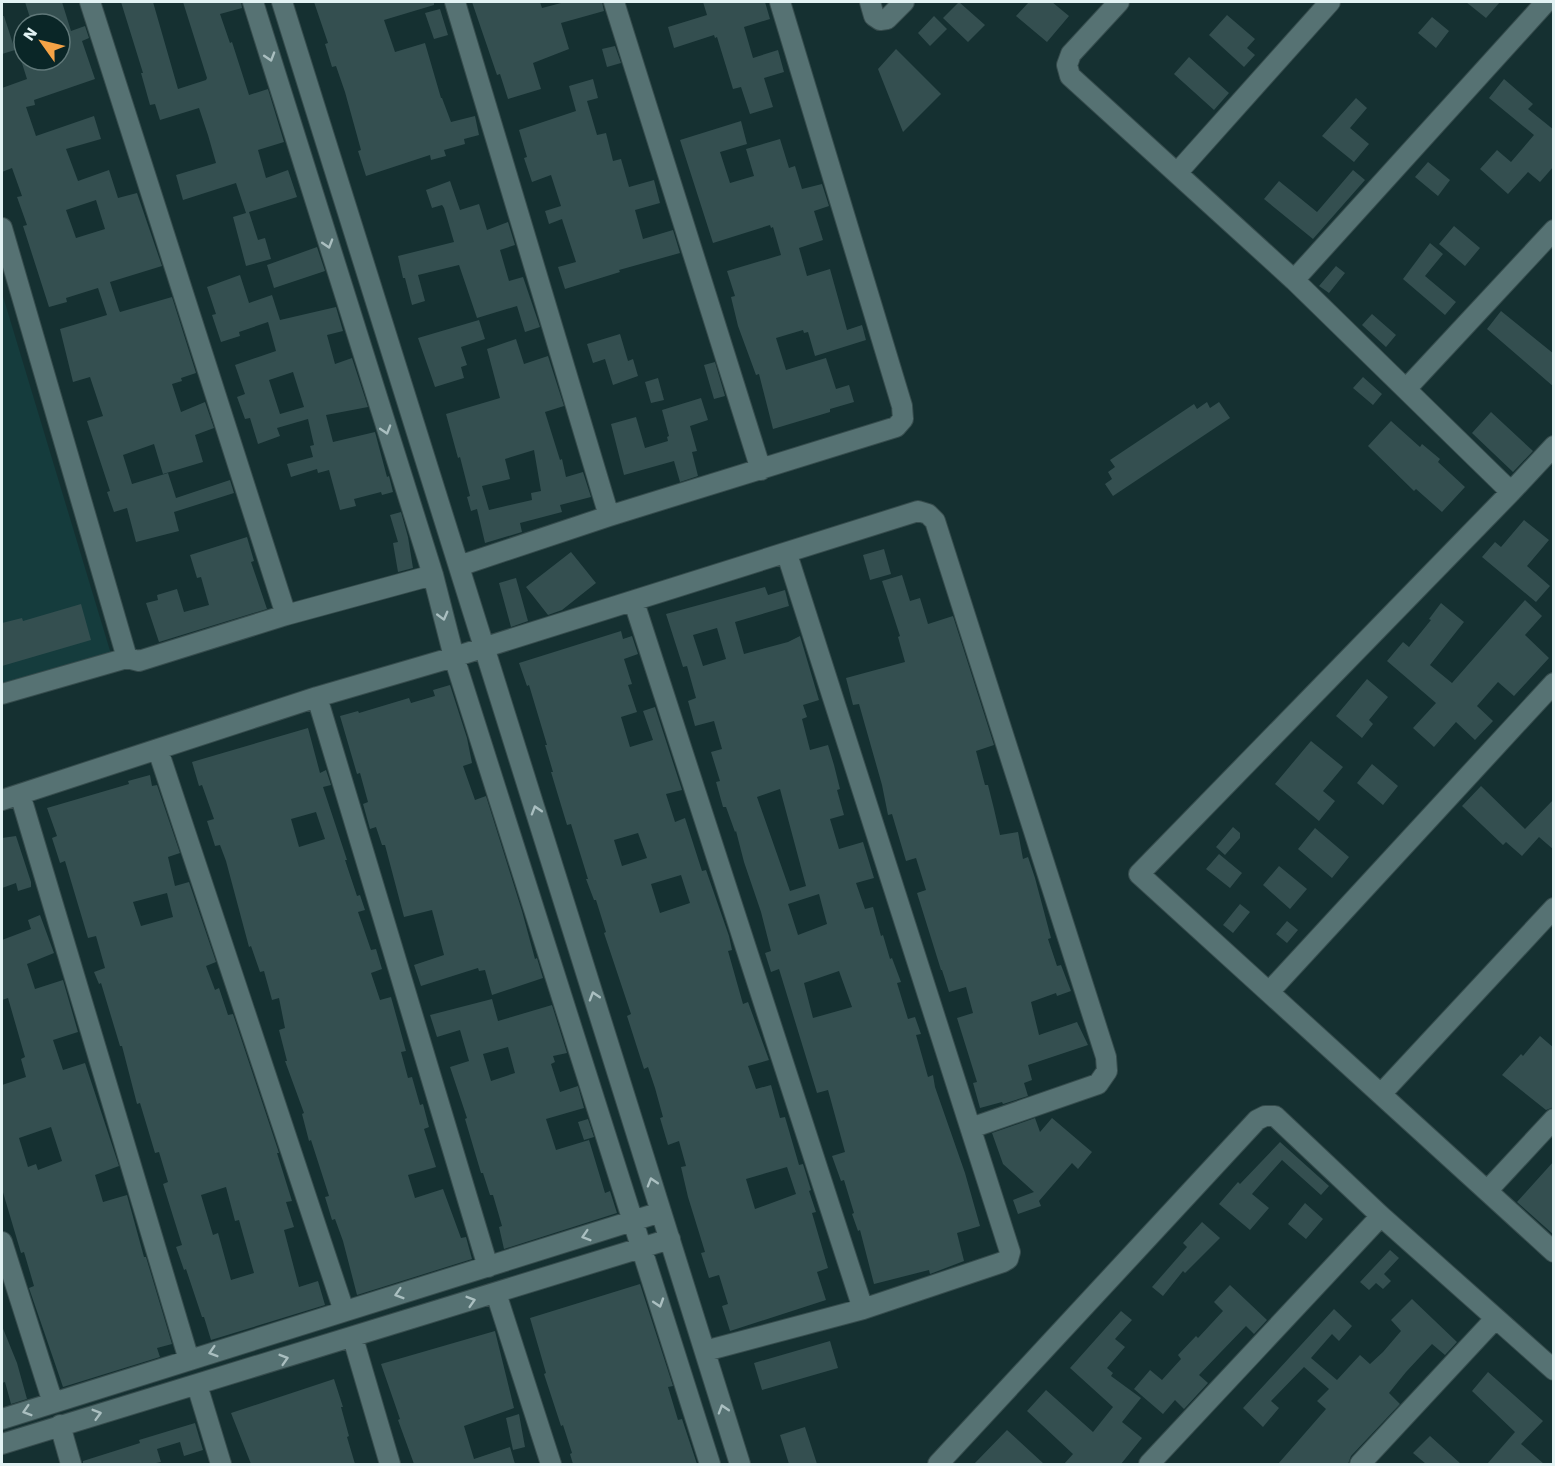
<svg xmlns="http://www.w3.org/2000/svg" width="1555" height="1466" viewBox="0 0 1555 1466" font-family="'Work Sans',sans-serif">
<style>
.built{fill:#153c3d}
.building{fill:#344f50;fill-rule:evenodd}
.lines{fill:none;stroke-linecap:round;stroke-linejoin:round}
.minor-casing{stroke:#364c4d;stroke-width:22}
.minor{stroke:#567273;stroke-width:20}
.oneway{stroke:#aabfc0}
</style>
<rect width="100%" height="100%" fill="#153031"/>
<path class="built" d="M2,293L111,654L2,687Z"/>
<path class="building" d="M25,2H62L71,31L85,26L89,38L82,41L95,79L34,100L35,105L26,107L36,136L94,116L101,139L66,149L78,181L109,170L118,198L137,193L162,266L110,282L119,310L120,312L172,297L196,373L181,378L182,381L172,384L181,412L205,402L214,428L195,435L203,462L163,474L154,444L123,455L132,484L168,473L176,498L230,480L234,493L174,512L179,531L136,542L127,508L114,512L107,492L110,491L87,421L103,416L90,377L73,382L60,329L107,315L98,288L66,298L67,302L49,307L23,226L27,225L17,197L22,196L12,168L2,172V88L27,79L21,60H60V24H32ZM96,200L105,229L76,238L66,210Z
M121,2H153L178,89L206,80L207,78L183,2H241L242,8L220,14L230,43L232,42L249,95L268,89L284,142L258,150L266,178L288,170L297,197L249,212L258,240L265,238L271,259L246,266L233,217L246,213L236,183L183,200L176,175L216,163L208,135L199,108L160,120L155,104L150,105L141,73H143Z
M314,2H434V5L384,20L395,52L425,43L441,98H442L451,122L475,116L479,135L464,139L465,144L444,150L446,156L431,160L430,155L366,176L358,151L361,150L345,92L336,66L332,67L325,44L328,43Z
M472,2H540L542,8L565,2H602L604,11L561,23L569,49L533,63L541,89L508,99L500,74L497,75Z
M703,2H765L770,19L744,27L753,58L778,50L784,72L764,78L773,107L750,114L741,87L733,89L717,37L715,38L714,35L674,48L668,27L707,15Z
M959,2L985,25L968,42L943,18Z
M1029,2H1052L1069,16L1047,42L1016,16Z
M1466,2H1500L1486,18Z
M440,9L448,35L434,39L425,13Z
M1227,15L1255,39L1247,48L1255,55L1244,67L1209,35Z
M2,16H4L15,50L2,54Z
M934,16L947,29L930,46L918,33Z
M1432,17L1449,31L1436,48L1418,33Z
M615,46L621,63L607,67L602,49Z
M896,49L941,94L903,132L878,69Z
M1189,57L1229,93L1214,110L1174,74Z
M593,79L598,98L587,101L597,135L606,133L613,161L621,159L629,187L654,180L660,203L635,210L643,239L673,230L680,253L619,270L620,272L565,289L558,267L576,262L562,219L549,224L545,211L561,206L551,175L532,182L524,158L527,157L519,130L576,111L569,86Z
M1504,79L1533,104L1528,109L1554,130V166L1540,182L1528,172L1508,194L1480,169L1497,150L1511,162L1534,135L1489,98Z
M1356,98L1367,108L1350,128L1369,144L1354,162L1322,136Z
M741,121L747,144L720,152L730,183L754,176L746,149L780,139L789,168L795,166L802,189L822,184L829,206L814,211L823,240L799,248L807,276L830,269L847,330L862,325L866,340L815,356L808,332L804,333L803,330L776,338L786,370L826,358L836,389L849,385L854,402L830,409V412L773,429L759,374L756,375L738,326L731,297L735,296L727,271L781,255L773,227L771,228L770,225L713,243L680,140Z
M1428,162L1450,180L1438,196L1415,177Z
M1353,170L1365,180L1313,239L1264,199L1279,181L1317,212Z
M450,181L460,210L479,204L487,230L508,222L515,245L500,250L509,281L523,277L540,327L525,332L517,306L477,318L459,265L418,275L425,301L412,305L405,278H403L398,256L454,242L444,208L442,205L432,208L426,190Z
M1454,226L1480,248L1465,266L1439,244Z
M1430,243L1443,254L1425,276L1456,302L1445,315L1403,279Z
M317,247L325,271L274,288L267,265Z
M1336,266L1345,273L1329,293L1319,286Z
M240,275L249,303L272,295L280,320L336,307L343,331L327,335L335,364L352,358L368,407L326,415L333,442L375,432L387,477L389,476L393,492L382,495L381,492L354,499L356,506L340,510L329,470L318,473L317,469L291,477L287,464L313,457L310,446L314,445L308,419L277,428L280,436L258,444L250,418L245,419L237,397L245,394L235,365L276,351L268,322L239,332L240,336L221,342L212,315L216,314L207,287ZM293,372L304,407L280,414L269,380Z
M1501,311L1554,354V387L1487,329Z
M1372,314L1396,335L1386,347L1362,325Z
M479,320L485,339L461,347L467,365L461,367L464,378L435,387L418,338Z
M620,334L628,361L633,359L638,376L613,385L605,359L593,363L587,344Z
M516,339L524,364L548,356L564,406L545,412L560,460L562,459L566,477L583,472L591,497L560,505L562,512L520,523L522,532L485,543L477,509L471,511L467,497L470,496L460,457L458,458L446,414L500,398L487,349ZM534,450L541,491L531,493L532,500L489,510L482,486L510,479L505,459Z
M715,362L725,396L714,399L704,365Z
M1363,377L1382,394L1373,405L1353,388Z
M658,378L664,400L651,403L645,382Z
M701,398L708,420L690,426L697,451L692,452L698,476L680,482L674,461L624,475L611,424L636,417L645,448L668,441L667,437L669,436L662,410Z
M1207,402L1210,408L1219,402L1230,418L1113,496L1105,484L1112,479L1108,472L1115,467L1110,460L1194,404L1197,409Z
M1491,412L1533,451L1513,472L1472,433Z
M1391,421L1420,447L1422,444L1440,459L1438,462L1465,487L1442,512L1416,489L1414,491L1368,446Z
M401,512L408,537L413,568L398,572L393,543L398,542L390,515Z
M1524,520L1549,540L1527,566L1550,586L1536,602L1482,557L1495,542L1501,547Z
M247,537L254,561L251,562L267,609L159,642L146,603L158,600L157,595L177,589L184,612L209,605L201,577L197,578L190,555Z
M884,549L891,574L870,580L863,555Z
M571,552L596,583L562,610L548,615L526,587Z
M902,575L910,601L920,598L928,624L953,616L994,745L976,751L985,785H988L994,809L1000,835L1018,832L1023,859L1028,857L1035,878L1051,938L1048,939L1057,966L1061,965L1071,991L1057,996L1056,993L1031,1002L1039,1035L1077,1022L1088,1045L1028,1065L1032,1080L1024,1083L1028,1096L1003,1104L1002,1102L980,1108L973,1083L977,1082L957,1018L973,1013L966,987L949,992L942,970H941L917,893L926,890L916,858L906,861L892,814L888,815L882,785L859,704L853,705L846,678L905,662L898,637L900,636L882,581Z
M516,578L528,621L511,627L499,583Z
M765,587L768,595L785,590L789,606L735,622L744,654L788,642L800,636L819,700L803,705L807,717L802,719L810,750L828,745L834,765L840,789L837,790L844,815L830,819L839,849L863,842L874,878L856,883L865,909L873,907L881,936L883,935L890,959L892,958L901,982L897,983L908,1019L915,1017L921,1034L916,1035L928,1077L933,1075L935,1087L965,1173L980,1226L957,1233L964,1261L930,1274L929,1270L874,1284L860,1230L858,1231L852,1214L854,1213L844,1180L841,1181L832,1156L845,1152L828,1090L817,1093L779,969L771,972L765,953L771,951L761,912L744,862L736,831L735,832L726,807H723L716,782L720,781L711,752L722,749L714,721L695,726L688,701L696,698L687,666L683,667L666,614ZM717,628L726,659L703,666L693,635ZM780,789L806,886L790,891L757,797ZM819,894L827,924L798,935L788,904ZM839,971L852,1007L813,1018L804,983Z
M1525,600L1542,616L1525,635L1549,658L1514,696L1498,682L1477,706L1493,721L1475,740L1456,722L1434,747L1413,728L1436,703L1387,661L1403,642L1409,647L1431,620L1429,619L1441,603L1464,622L1430,665L1452,683Z
M81,604L91,640L2,666V623L22,618L23,621Z
M621,631L623,639L632,636L638,654L624,659L632,684L628,685L637,712L621,717L630,747L653,740L643,711L655,707L682,790L666,794L675,822L685,818L702,871L706,870L729,936L732,950L728,951L743,1004L748,1002L769,1060L748,1066L756,1089L771,1085L780,1118L785,1117L799,1165L803,1164L811,1190L809,1191L816,1212L812,1213L828,1268L817,1272L826,1300L730,1331L722,1306L728,1304L719,1275L709,1278L701,1253L705,1252L688,1197L681,1167L686,1166L679,1141L668,1145L660,1118L663,1117L655,1088L648,1067L644,1069L627,1016L631,1014L604,933L606,932L596,900H594L586,879H588L571,824L567,825L551,772H553L545,745H547L529,685L527,686L519,663ZM638,833L647,858L622,866L614,840ZM681,875L690,903L660,913L651,884ZM787,1167L796,1194L755,1209L746,1179Z
M1367,679L1388,697L1369,720L1373,724L1362,738L1336,716Z
M450,685L467,738L472,763L463,766L475,800L486,796L522,911L535,959L537,958L543,978L492,995L485,970L479,971L478,968L421,986L414,965L444,955L432,910L404,917L385,845H382L376,827L370,829L363,804L368,802L360,773L357,774L340,716L358,711L359,713L409,698L411,703L435,696L433,690Z
M308,728L320,773L326,770L331,785L323,787L347,860H345L357,896L360,895L365,910L358,912L371,950L376,949L382,969L371,973L380,1000L391,997L406,1051L401,1052L408,1078L412,1077L420,1105L423,1104L429,1127L424,1129L436,1167L408,1175L415,1198L443,1189L461,1238L466,1237L472,1259L357,1295L343,1241L335,1219L332,1220L325,1197L329,1196L311,1140L309,1141L302,1114L304,1113L285,1061H287L279,1030L285,1028L279,998L272,1000L264,971L260,972L251,946L249,947L226,861L220,845L215,846L207,821L214,819L202,785L199,786L192,762ZM316,812L325,839L299,847L291,819Z
M1311,741L1343,767L1323,791L1335,801L1319,821L1275,784Z
M1372,764L1398,786L1383,805L1357,783Z
M150,775L152,786L157,785L180,853L168,857L175,886L189,882L216,962L206,966L215,990L219,988L228,1015L233,1014L279,1153H277L292,1201L286,1202L294,1227L284,1230L299,1287L318,1281L325,1305L211,1340L204,1317H202L186,1269L184,1270L176,1247L182,1245L163,1184L168,1182L159,1152L155,1153L140,1103L137,1104L122,1046H120L101,983L99,984L94,972L105,968L96,936L88,938L65,861L60,863L52,838L57,836L47,808L129,784L128,781ZM167,893L173,917L141,926L133,902ZM226,1187L235,1221L239,1220L254,1273L231,1280L218,1233L213,1235L201,1195Z
M1481,786L1525,829L1554,799V850L1539,837L1522,856L1506,842L1503,845L1462,806Z
M1233,827L1240,833V838L1225,855L1216,847Z
M1315,828L1349,857L1332,878L1298,849Z
M16,836L31,882V887L18,891L16,883L2,888V838Z
M1219,854L1242,873L1230,888L1206,869Z
M1279,866L1307,889L1290,909L1263,885Z
M1240,904L1250,912L1233,933L1223,925Z
M40,915L54,953L27,964L35,989L63,980L78,1032L53,1040L63,1070L85,1063L119,1166L95,1175L103,1202L127,1195L144,1257H146L172,1344L157,1348L160,1357L63,1387L29,1288L34,1286L24,1252L21,1253L2,1189V1085L26,1077L21,1059L25,1057L8,998L2,1000V940L31,929L28,920ZM51,1127L62,1161L38,1170L36,1164L28,1167L19,1138Z
M1287,921L1298,930L1287,943L1276,934Z
M492,999L498,1021L552,1005L567,1053L553,1056L555,1062L551,1064L560,1092L578,1086L584,1108L546,1119L556,1150L589,1140L605,1193L610,1191L617,1213L504,1249L499,1227L502,1226L493,1195H490L483,1173H481L465,1119L467,1118L450,1067L469,1061L460,1030L437,1037L430,1015ZM508,1047L515,1073L491,1081L483,1054Z
M1540,1036L1554,1048V1107L1546,1110L1502,1075L1521,1054L1523,1056Z
M1035,1118L1040,1132L1052,1118L1092,1152L1078,1169L1072,1163L1039,1201L1041,1206L1018,1214L1013,1200L1034,1192L1003,1164L992,1133Z
M588,1119L594,1137L584,1140L578,1122Z
M1280,1142L1329,1186L1321,1195L1282,1160L1252,1194L1269,1208L1250,1230L1219,1204L1238,1182L1240,1184Z
M1554,1161V1235L1517,1202Z
M1305,1203L1323,1219L1306,1239L1288,1224Z
M1202,1222L1220,1238L1185,1273L1183,1271L1163,1296L1152,1287L1187,1247L1183,1243Z
M1390,1250L1399,1258L1384,1274L1391,1281L1383,1289L1376,1283L1369,1290L1360,1282Z
M640,1284L673,1386L668,1387L678,1420L682,1419L697,1464H573L570,1454L572,1453L563,1425L561,1426L544,1374L546,1373L530,1318Z
M1230,1285L1267,1320L1254,1334L1246,1326L1219,1354L1199,1375L1208,1383L1184,1409L1175,1400L1163,1414L1134,1389L1150,1370L1162,1380L1181,1359L1178,1355L1196,1336L1198,1338L1223,1311L1214,1302Z
M1412,1299L1457,1342L1445,1355L1432,1344L1406,1372L1389,1393L1400,1404L1351,1456L1348,1464H1278L1326,1409L1317,1401L1329,1389L1304,1367L1271,1401L1279,1408L1263,1427L1243,1408L1334,1309L1352,1326L1339,1341L1332,1334L1311,1358L1337,1380L1360,1355L1370,1364L1383,1352L1401,1331L1391,1320Z
M1121,1311L1132,1320L1115,1339L1125,1347L1107,1368L1113,1373L1111,1376L1141,1398L1122,1422L1142,1438L1121,1464H1064L1073,1454L1027,1411L1046,1390L1093,1432L1113,1407L1070,1368Z
M2,1326L17,1363L27,1399L11,1404L5,1382L2,1383Z
M495,1331L514,1408L464,1426L474,1459L510,1447L515,1464H414L398,1420L400,1419L381,1364Z
M830,1341L838,1368L762,1390L754,1363Z
M1488,1372L1543,1421L1521,1444L1544,1464H1487L1515,1432L1472,1391Z
M334,1379L343,1407H341L349,1436L347,1437L355,1464H251L231,1413Z
M519,1414L525,1447L513,1450L506,1418Z
M195,1423L203,1450L184,1456L180,1442L157,1449L161,1462L151,1464H83V1461L140,1443L139,1440Z
M805,1427L817,1464H789L780,1435Z
M1007,1430L1044,1464H974Z
M1430,1436L1461,1464H1426L1413,1453Z"/>
<g class="lines">
<defs>
<path id="minor" d="M90,2L286,615
M253,2L433,575L454,657L710,1464
M282,2L740,1464
M455,2L609,516
M614,2L761,470
M870,2L874,16L880,20L887,19L904,2
M1119,2L1071,54L1067,65L1070,76L1294,280L1511,492
M1177,173L1330,2
M2,228L127,658
M1294,280L1546,2
M1406,389L1554,230
M1554,446L1511,492L1139,874L1554,1252
M459,566L609,516L896,427L903,419L902,406L780,2
M634,602L863,1309
M2,694L127,658L139,661L286,615L433,575
M317,697L488,1267
M158,750L344,1311
M20,794L189,1360
M2,800L317,697L454,657L918,511L928,514L935,521L1106,1057L1107,1071L1098,1084L971,1128
M1269,992L1554,683
M1381,1094L1554,908
M1488,1190L1554,1119
M2,1242L53,1403
M496,1293L551,1464
M353,1338L390,1464
M705,1351L863,1309L1003,1262L1008,1259L1010,1252L787,554
M197,1385L221,1464
M2,1419L661,1212
M60,1425L71,1464
M2,1444L670,1239
M938,1464L1257,1120L1265,1116H1275L1381,1216L1554,1370
M1149,1464L1381,1216
M1360,1464L1495,1319"/>
</defs>
<use href="#minor" class="minor-casing"/>
<use href="#minor" class="minor"/>
</g>
<defs><path id="oneway-chevron" d="M-2-3.5L2.5 0L-2 3.5" fill="none" stroke-width="1.6" stroke-linecap="round" stroke-linejoin="round" transform="scale(1.5)"/></defs>
<g class="oneway">
<use href="#oneway-chevron" transform="translate(270 57) rotate(73)"/>
<use href="#oneway-chevron" transform="translate(328 244) rotate(73)"/>
<use href="#oneway-chevron" transform="translate(386 430) rotate(73)"/>
<use href="#oneway-chevron" transform="translate(443 616) rotate(75)"/>
<use href="#oneway-chevron" transform="translate(536 810) rotate(-107)"/>
<use href="#oneway-chevron" transform="translate(594 996) rotate(-107)"/>
<use href="#oneway-chevron" transform="translate(652 1182) rotate(-107)"/>
<use href="#oneway-chevron" transform="translate(586 1236) rotate(163)"/>
<use href="#oneway-chevron" transform="translate(399 1294) rotate(163)"/>
<use href="#oneway-chevron" transform="translate(471 1301) rotate(-17)"/>
<use href="#oneway-chevron" transform="translate(659 1303) rotate(72)"/>
<use href="#oneway-chevron" transform="translate(213 1352) rotate(163)"/>
<use href="#oneway-chevron" transform="translate(284 1359) rotate(-17)"/>
<use href="#oneway-chevron" transform="translate(723 1409) rotate(-107)"/>
<use href="#oneway-chevron" transform="translate(27 1411) rotate(163)"/>
<use href="#oneway-chevron" transform="translate(97 1414) rotate(-16)"/>
</g>
<rect width="1555" height="1466" fill="none" stroke="#e2f2f3" stroke-width="6"/>
<g transform="translate(42 42) rotate(304)"><circle r="28" fill="#0a2627" stroke="#607879" stroke-width="1.5"/>
<path d="M0-4.5L10 22L0 15L-10 22Z" fill="#f5a346"/>
<text y="-9" font-size="16" font-weight="bold" text-anchor="middle" fill="#e2f2f3">N</text>
</g>
</svg>
